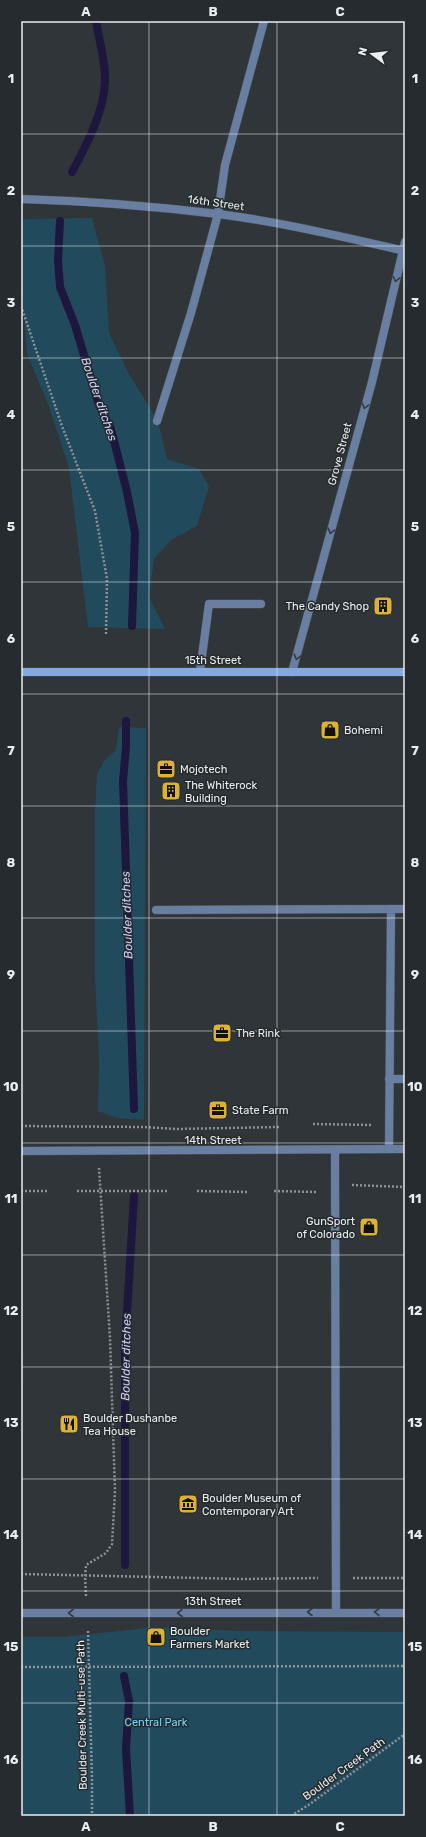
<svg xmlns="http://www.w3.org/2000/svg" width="426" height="1837" viewBox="0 0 426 1837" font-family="Rubik,sans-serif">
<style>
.green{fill:#224a5d}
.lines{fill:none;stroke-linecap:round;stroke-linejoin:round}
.stream{stroke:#1d163f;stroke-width:8}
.lane-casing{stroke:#4d5255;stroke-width:9}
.street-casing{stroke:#4d5255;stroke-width:9}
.secondary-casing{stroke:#4d5255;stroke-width:9}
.path{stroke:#8d9294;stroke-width:2.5;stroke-dasharray:2 2;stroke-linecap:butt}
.lane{stroke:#687fa2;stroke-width:8}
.street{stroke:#687fa2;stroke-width:8}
.secondary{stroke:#84a9e1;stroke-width:8}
.oneway{stroke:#323c45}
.grid{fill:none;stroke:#e9edef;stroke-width:1;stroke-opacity:0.55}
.labels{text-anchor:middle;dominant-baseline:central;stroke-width:3;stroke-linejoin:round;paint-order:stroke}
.street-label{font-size:11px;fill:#e9edef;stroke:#252b2e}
.poi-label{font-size:11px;fill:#e9edef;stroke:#252b2e;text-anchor:start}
.park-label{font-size:11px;fill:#77d1fb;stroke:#252b2e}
.water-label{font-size:12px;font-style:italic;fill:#cdcbf9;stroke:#252b2e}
.neatline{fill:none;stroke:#e9edef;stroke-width:1.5}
.grid-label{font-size:13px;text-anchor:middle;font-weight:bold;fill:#e9edef}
</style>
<rect width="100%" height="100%" fill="#2f3538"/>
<path class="green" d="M92,218L105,266L109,333L129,374L158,421L167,459L199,469L209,486L197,526L171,540L154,559L149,597L165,629L88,627L69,468L48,404L27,354L21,274V219Z
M119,727L146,728L144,1120L117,1118L98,1111L99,1057L95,978V812L97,774L104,761L116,750Z
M156,1627L241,1631L405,1632V1816H21V1637H63Z"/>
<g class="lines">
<path class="stream" d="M72,172C86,146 104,112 105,82C106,63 99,40 96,21
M60,221L58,260L60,287L75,325L99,405L111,429L127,492L135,533L132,626
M126,721V747L123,781L134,1109
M125,1565V1346L134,1196
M124,1676L129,1701L126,1749L130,1816"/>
<defs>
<path id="lane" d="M157,421L191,313L218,214L225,165L264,21
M200,671L209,604H261
M156,910L405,909
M389,1079H405
M389,1149L391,909
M335,1150L336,1612"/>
<path id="street" d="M21,199C87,201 152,206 218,214C281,222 343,237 405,251
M292,672L372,382L405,242
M21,1151L405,1149
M21,1613H405"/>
<path id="secondary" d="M21,672H405"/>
</defs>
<use href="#lane" class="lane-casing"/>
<use href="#street" class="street-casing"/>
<use href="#secondary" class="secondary-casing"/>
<path class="path" d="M21,306L62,426L95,511L107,579L106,634
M313,1124L371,1125
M21,1126L143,1127L177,1129L279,1127
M352,1185L405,1187
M21,1191H47
M77,1191H169
M197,1191L249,1192
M274,1191L317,1192
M21,1385V1349
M21,1574L243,1579L318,1578
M353,1578H405
M86,1596L85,1576L86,1565L106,1553L112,1544L115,1491L110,1338L99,1168
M88,1631L92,1779V1816
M21,1667L405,1666
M291,1816L310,1804L405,1734"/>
<use href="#lane" class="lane"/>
<use href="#street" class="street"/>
<use href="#secondary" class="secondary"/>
</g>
<defs><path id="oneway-chevron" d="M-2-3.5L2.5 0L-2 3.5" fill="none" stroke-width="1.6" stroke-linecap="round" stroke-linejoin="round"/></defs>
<g class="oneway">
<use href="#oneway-chevron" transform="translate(396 279) rotate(103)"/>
<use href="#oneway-chevron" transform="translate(365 406) rotate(105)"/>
<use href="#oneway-chevron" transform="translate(331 531) rotate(105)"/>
<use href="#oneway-chevron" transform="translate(297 657) rotate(105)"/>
<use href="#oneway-chevron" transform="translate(310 1612) rotate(180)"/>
<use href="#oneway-chevron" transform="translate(377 1612) rotate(-179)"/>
<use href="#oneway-chevron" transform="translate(71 1613) rotate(-180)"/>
<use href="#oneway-chevron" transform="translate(180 1613) rotate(180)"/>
</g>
<path class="grid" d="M149,21V1816M277,21V1816M21,134H405M21,246H405M21,358H405M21,470H405M21,582H405M21,694H405M21,806H405M21,918H405M21,1031H405M21,1143H405M21,1255H405M21,1367H405M21,1479H405M21,1591H405M21,1703H405"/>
<defs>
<symbol id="building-square" viewBox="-11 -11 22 22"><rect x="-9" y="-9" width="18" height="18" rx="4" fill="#dcb233" stroke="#252b2e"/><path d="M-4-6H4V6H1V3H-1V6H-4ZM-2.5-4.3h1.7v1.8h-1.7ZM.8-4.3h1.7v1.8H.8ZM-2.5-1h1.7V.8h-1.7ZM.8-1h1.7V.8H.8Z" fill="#111"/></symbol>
<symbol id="shop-square" viewBox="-11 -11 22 22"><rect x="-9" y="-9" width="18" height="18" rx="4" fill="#dcb233" stroke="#252b2e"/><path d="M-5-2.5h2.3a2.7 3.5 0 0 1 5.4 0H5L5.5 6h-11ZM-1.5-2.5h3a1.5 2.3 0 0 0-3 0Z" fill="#111"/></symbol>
<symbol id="office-square" viewBox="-11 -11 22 22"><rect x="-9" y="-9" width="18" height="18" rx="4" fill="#dcb233" stroke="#252b2e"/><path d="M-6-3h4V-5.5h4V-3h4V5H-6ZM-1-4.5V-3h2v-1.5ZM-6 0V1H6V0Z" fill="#111"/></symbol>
<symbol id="restaurant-square" viewBox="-11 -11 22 22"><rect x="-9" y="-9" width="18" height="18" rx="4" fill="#dcb233" stroke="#252b2e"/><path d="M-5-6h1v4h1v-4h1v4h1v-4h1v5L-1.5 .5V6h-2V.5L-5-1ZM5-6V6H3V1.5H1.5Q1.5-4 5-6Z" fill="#111"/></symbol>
<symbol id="museum-square" viewBox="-11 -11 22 22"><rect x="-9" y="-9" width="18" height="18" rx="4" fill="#dcb233" stroke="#252b2e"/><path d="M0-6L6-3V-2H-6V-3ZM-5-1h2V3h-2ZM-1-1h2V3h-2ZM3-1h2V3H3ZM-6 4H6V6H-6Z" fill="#111"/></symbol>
</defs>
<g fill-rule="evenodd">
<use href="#building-square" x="372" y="595" width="22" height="22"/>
<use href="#shop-square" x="319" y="719" width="22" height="22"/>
<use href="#office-square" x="155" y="758" width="22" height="22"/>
<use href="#building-square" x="160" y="780" width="22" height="22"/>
<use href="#office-square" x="211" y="1022" width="22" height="22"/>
<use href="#office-square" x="207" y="1099" width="22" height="22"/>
<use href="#shop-square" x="358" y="1216" width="22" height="22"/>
<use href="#restaurant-square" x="58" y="1413" width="22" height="22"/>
<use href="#museum-square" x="177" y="1493" width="22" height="22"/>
<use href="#shop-square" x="145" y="1626" width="22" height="22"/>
</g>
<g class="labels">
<g class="street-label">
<text transform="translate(216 203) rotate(8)">16th Street</text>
<text transform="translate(340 454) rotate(-75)">Grove Street</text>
<text x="213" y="660">15th Street</text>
<text x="213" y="1140">14th Street</text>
<text x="213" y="1601">13th Street</text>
<text transform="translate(82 1715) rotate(-91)">Boulder Creek Multi-use Path</text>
<text transform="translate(344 1769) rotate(-36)">Boulder Creek Path</text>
</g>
<g class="poi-label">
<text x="369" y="606" text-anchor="end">The Candy Shop</text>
<text x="344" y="730">Bohemi</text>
<text x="180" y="769">Mojotech</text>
<text x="185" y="785">The Whiterock<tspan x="185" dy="13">Building</tspan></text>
<text x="236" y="1033">The Rink</text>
<text x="232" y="1110">State Farm</text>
<text x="355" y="1221" text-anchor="end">GunSport<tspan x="355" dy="13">of Colorado</tspan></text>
<text x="83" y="1418">Boulder Dushanbe<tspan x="83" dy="13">Tea House</tspan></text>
<text x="202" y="1498">Boulder Museum of<tspan x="202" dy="13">Contemporary Art</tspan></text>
<text x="170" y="1631">Boulder<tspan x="170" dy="13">Farmers Market</tspan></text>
</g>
<g class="park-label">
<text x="156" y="1722">Central Park</text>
</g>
<g class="water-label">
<text transform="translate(99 399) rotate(71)">Boulder ditches</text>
<text transform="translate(127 915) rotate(-92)">Boulder ditches</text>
<text transform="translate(126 1357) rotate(-89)">Boulder ditches</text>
</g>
</g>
<rect width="426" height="1837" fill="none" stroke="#252b2e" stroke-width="44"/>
<g transform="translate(372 54) rotate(285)" stroke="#252b2e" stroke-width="3" paint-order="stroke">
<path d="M0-3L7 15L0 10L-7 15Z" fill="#e9edef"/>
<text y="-6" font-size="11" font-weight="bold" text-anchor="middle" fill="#e9edef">N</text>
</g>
<rect x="22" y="22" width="382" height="1793" class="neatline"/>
<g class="grid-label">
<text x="86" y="16">A</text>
<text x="213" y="16">B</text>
<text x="340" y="16">C</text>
<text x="11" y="83">1</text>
<text x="415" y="83">1</text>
<text x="11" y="195">2</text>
<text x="415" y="195">2</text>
<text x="11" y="307">3</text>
<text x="415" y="307">3</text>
<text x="11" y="419">4</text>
<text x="415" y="419">4</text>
<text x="11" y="531">5</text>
<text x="415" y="531">5</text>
<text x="11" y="643">6</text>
<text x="415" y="643">6</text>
<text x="11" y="755">7</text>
<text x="415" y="755">7</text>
<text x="11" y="867">8</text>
<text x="415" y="867">8</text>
<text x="11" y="979">9</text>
<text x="415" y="979">9</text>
<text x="11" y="1091">10</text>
<text x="415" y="1091">10</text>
<text x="11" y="1203">11</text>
<text x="415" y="1203">11</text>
<text x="11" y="1315">12</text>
<text x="415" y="1315">12</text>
<text x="11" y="1427">13</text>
<text x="415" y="1427">13</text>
<text x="11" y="1539">14</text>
<text x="415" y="1539">14</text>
<text x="11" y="1651">15</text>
<text x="415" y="1651">15</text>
<text x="11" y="1764">16</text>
<text x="415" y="1764">16</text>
<text x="86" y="1831">A</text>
<text x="213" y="1831">B</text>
<text x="340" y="1831">C</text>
</g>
</svg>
